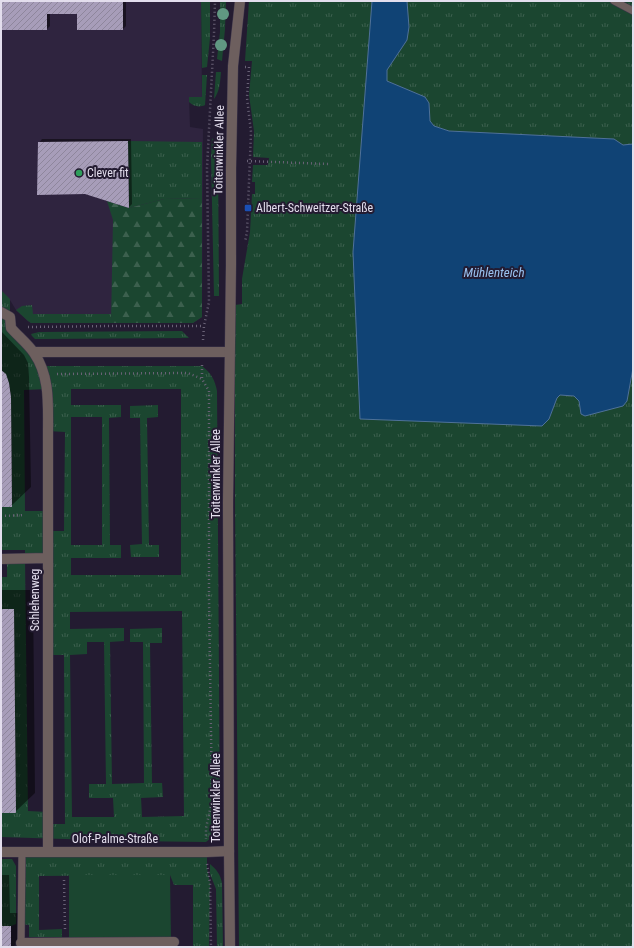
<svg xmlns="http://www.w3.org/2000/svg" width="634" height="948" viewBox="0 0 634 948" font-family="'Roboto Condensed',sans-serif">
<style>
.built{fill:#2f243f}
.grass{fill:url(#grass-tufts);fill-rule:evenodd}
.forest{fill:url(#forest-firs)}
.green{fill:#1b4630}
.water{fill:#104375;stroke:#4f7299}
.shadow{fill:#0007}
.building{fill:url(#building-hatch)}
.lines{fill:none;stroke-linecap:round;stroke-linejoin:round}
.service-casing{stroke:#3e364b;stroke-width:8}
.pedestrian-casing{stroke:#3e364b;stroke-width:11}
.minor-casing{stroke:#3e364b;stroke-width:11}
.tertiary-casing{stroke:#3e364b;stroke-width:11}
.path{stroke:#696276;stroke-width:2.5;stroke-dasharray:1 3;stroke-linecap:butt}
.service{stroke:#6d5f5e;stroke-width:7}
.pedestrian{stroke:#6d5f5e;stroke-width:10}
.minor{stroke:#6d5f5e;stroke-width:10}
.tertiary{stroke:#6d5f5e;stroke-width:10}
.tree{fill:#609882}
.leisure-dot{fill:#2e9e5b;stroke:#231b31;stroke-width:1.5}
.transit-dot{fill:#1a4fb4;stroke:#231b31;stroke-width:1.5}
.labels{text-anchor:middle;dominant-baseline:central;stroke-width:4;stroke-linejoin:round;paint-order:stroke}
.street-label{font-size:12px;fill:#e3deed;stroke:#231b31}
.poi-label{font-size:12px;fill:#e3deed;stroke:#231b31;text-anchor:start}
.water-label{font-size:13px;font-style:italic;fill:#9ac2f0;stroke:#231b31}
</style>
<defs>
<pattern id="grass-tufts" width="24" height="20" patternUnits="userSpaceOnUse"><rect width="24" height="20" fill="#1b4630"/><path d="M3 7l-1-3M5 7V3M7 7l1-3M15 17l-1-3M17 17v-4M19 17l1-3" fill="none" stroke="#3c604e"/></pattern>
<pattern id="forest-firs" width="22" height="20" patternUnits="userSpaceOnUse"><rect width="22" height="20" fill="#1b4630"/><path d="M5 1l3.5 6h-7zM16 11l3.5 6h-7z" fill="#3c604e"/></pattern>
<pattern id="building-hatch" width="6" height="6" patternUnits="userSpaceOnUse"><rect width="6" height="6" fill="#a79db9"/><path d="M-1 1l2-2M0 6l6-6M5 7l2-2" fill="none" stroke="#8e869c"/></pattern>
</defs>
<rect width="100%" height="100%" fill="#231b31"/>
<path class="built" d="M1,1H201L202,97H189L190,127L203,129L202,317L193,323H31L28,321L16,310L10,300V306L1,297Z"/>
<path class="grass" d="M201,1H210V38L207,67L202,68Z
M220,1H226L225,29L222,61L217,59L220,32Z
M249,1H372L353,252L360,419H549L557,398L560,395L574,396L579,401L581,414L627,401L633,368V947H239L235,502V305L242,304V279L250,232L252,194H255V182H252L253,165H268L269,158L253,157L254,131L249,95L252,61H245Z
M407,1H633V144L623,145L614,139L449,131L434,126L430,121L429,103L425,97L387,81V70L407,40L409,27Z
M216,72H221C220,82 220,91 214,99Z
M202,75H207L205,105C199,108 193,106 189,102V97H202Z
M212,138L217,145L218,153L219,296H214L211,157Z
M128,141L202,142V198L164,199L129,208Z
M1,290L10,299V317L42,366H202C211,373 215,380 217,391L220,821C218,832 215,835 206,842L129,841L1,837V813H16L14,609H1V577H7V559L25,558V550H1V507H12L11,397C10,386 9,378 1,370ZM47,389L48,431L65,432L64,531H48V511H25L24,390ZM71,389H181V575H71V558H121V545H110L109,418L121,417V405H71ZM71,417H102V545H71ZM48,558V655H64L65,824H48V812L28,811L25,559ZM182,611L184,816L142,817L141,798L163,797L162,783H152L150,643H162V628L130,629V642H143L144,783L112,784L110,642L124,641V628L70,629V612ZM87,642H104L106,784H89V798H113L114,817H72L70,655L87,654Z
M32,305L33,314H111V323H31L28,321L16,310L22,306Z
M182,331L189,338L35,339L32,336L31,334L39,332Z
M158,405V417L147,418L149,545H159V557H131L130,545L142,544L140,418H130V406Z
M22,852H207V868L210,883L209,947H193V885H174L170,875L39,876V930L62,929V937H29V925L21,924Z
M1,859H12L16,866V924L11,926H1Z
M210,864C217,870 220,874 222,883L223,947H217L216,889L210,874Z"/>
<path class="forest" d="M202,198V317L193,323H111L113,220L107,201L129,208L164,199Z"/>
<path class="green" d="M69,875H170L171,939H69Z"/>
<path class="water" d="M372,1H407L409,27L407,40L387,70V81L425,97L429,103L430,121L434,126L449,131L614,139L623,145L633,144V368L627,401L623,406L585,416L581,414L579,401L574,396L560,395L557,398L549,419L542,426L360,419L353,252Z"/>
<path class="shadow" d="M1,1H126V26L123,29L78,13H50V26L47,29H1Z
M42,139H131L132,204L129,207L39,143Z
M1,331L24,355L28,363L29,377L31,487L11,506H1Z
M1,590H33L35,793L15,812H1Z
M1,875H9L10,913H24L25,935L13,947H1Z"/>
<path class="building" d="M1,1H123V30H77V14H47V30H1Z
M128,141L129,208L85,194L37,195L38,142Z
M1,370L6,374L9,383L11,397L12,507H1Z
M1,609H14L16,813H1Z
M1,926H11V947H1Z"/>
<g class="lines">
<defs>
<path id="service" d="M614,1L633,11
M21,947L22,852"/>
<path id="pedestrian" d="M21,943L174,942"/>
<path id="minor" d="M1,312L10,317L11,328C18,336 28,344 34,353C50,376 48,404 48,431V852
M34,352H229
M1,559L48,558
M1,852H207L229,851"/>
<path id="tertiary" d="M230,947L229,851L228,502L231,265V169L233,66L240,1"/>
</defs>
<use href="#service" class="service-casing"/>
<use href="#pedestrian" class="pedestrian-casing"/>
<use href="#minor" class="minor-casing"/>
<use href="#tertiary" class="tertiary-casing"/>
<path class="path" d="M245,67H249L247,98L251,132L247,232L245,242
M247,161L328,164
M28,327L111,326H204
M203,340L204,326L209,302L207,168L214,34L215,1
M202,365V379L209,391V599L212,801L206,828V839
M57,374L188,373L202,379
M1,516L25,515
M207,864L210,883L211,947
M64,880L65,930"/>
<use href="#service" class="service"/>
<use href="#pedestrian" class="pedestrian"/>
<use href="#minor" class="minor"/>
<use href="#tertiary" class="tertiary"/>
</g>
<g class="tree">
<circle cx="223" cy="14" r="6"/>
<circle cx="221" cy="45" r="6"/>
</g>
<circle class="leisure-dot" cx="79" cy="173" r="4"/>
<rect class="transit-dot" x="244" y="204" width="8" height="8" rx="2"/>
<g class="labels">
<g class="street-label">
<text transform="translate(219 150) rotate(-89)">Toitenwinkler Allee</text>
<text transform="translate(216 474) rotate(-90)">Toitenwinkler Allee</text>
<text transform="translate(35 600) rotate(-90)">Schlehenweg</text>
<text transform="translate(216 798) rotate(-90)">Toitenwinkler Allee</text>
<text x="115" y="839">Olof-Palme-Straße</text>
</g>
<g class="poi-label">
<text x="87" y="173">Clever fit</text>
<text x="256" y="208">Albert-Schweitzer-Straße</text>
</g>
<g class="water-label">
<text x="494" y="272">Mühlenteich</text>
</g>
</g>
<rect width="634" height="948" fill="none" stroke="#e3deed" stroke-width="4"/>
</svg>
